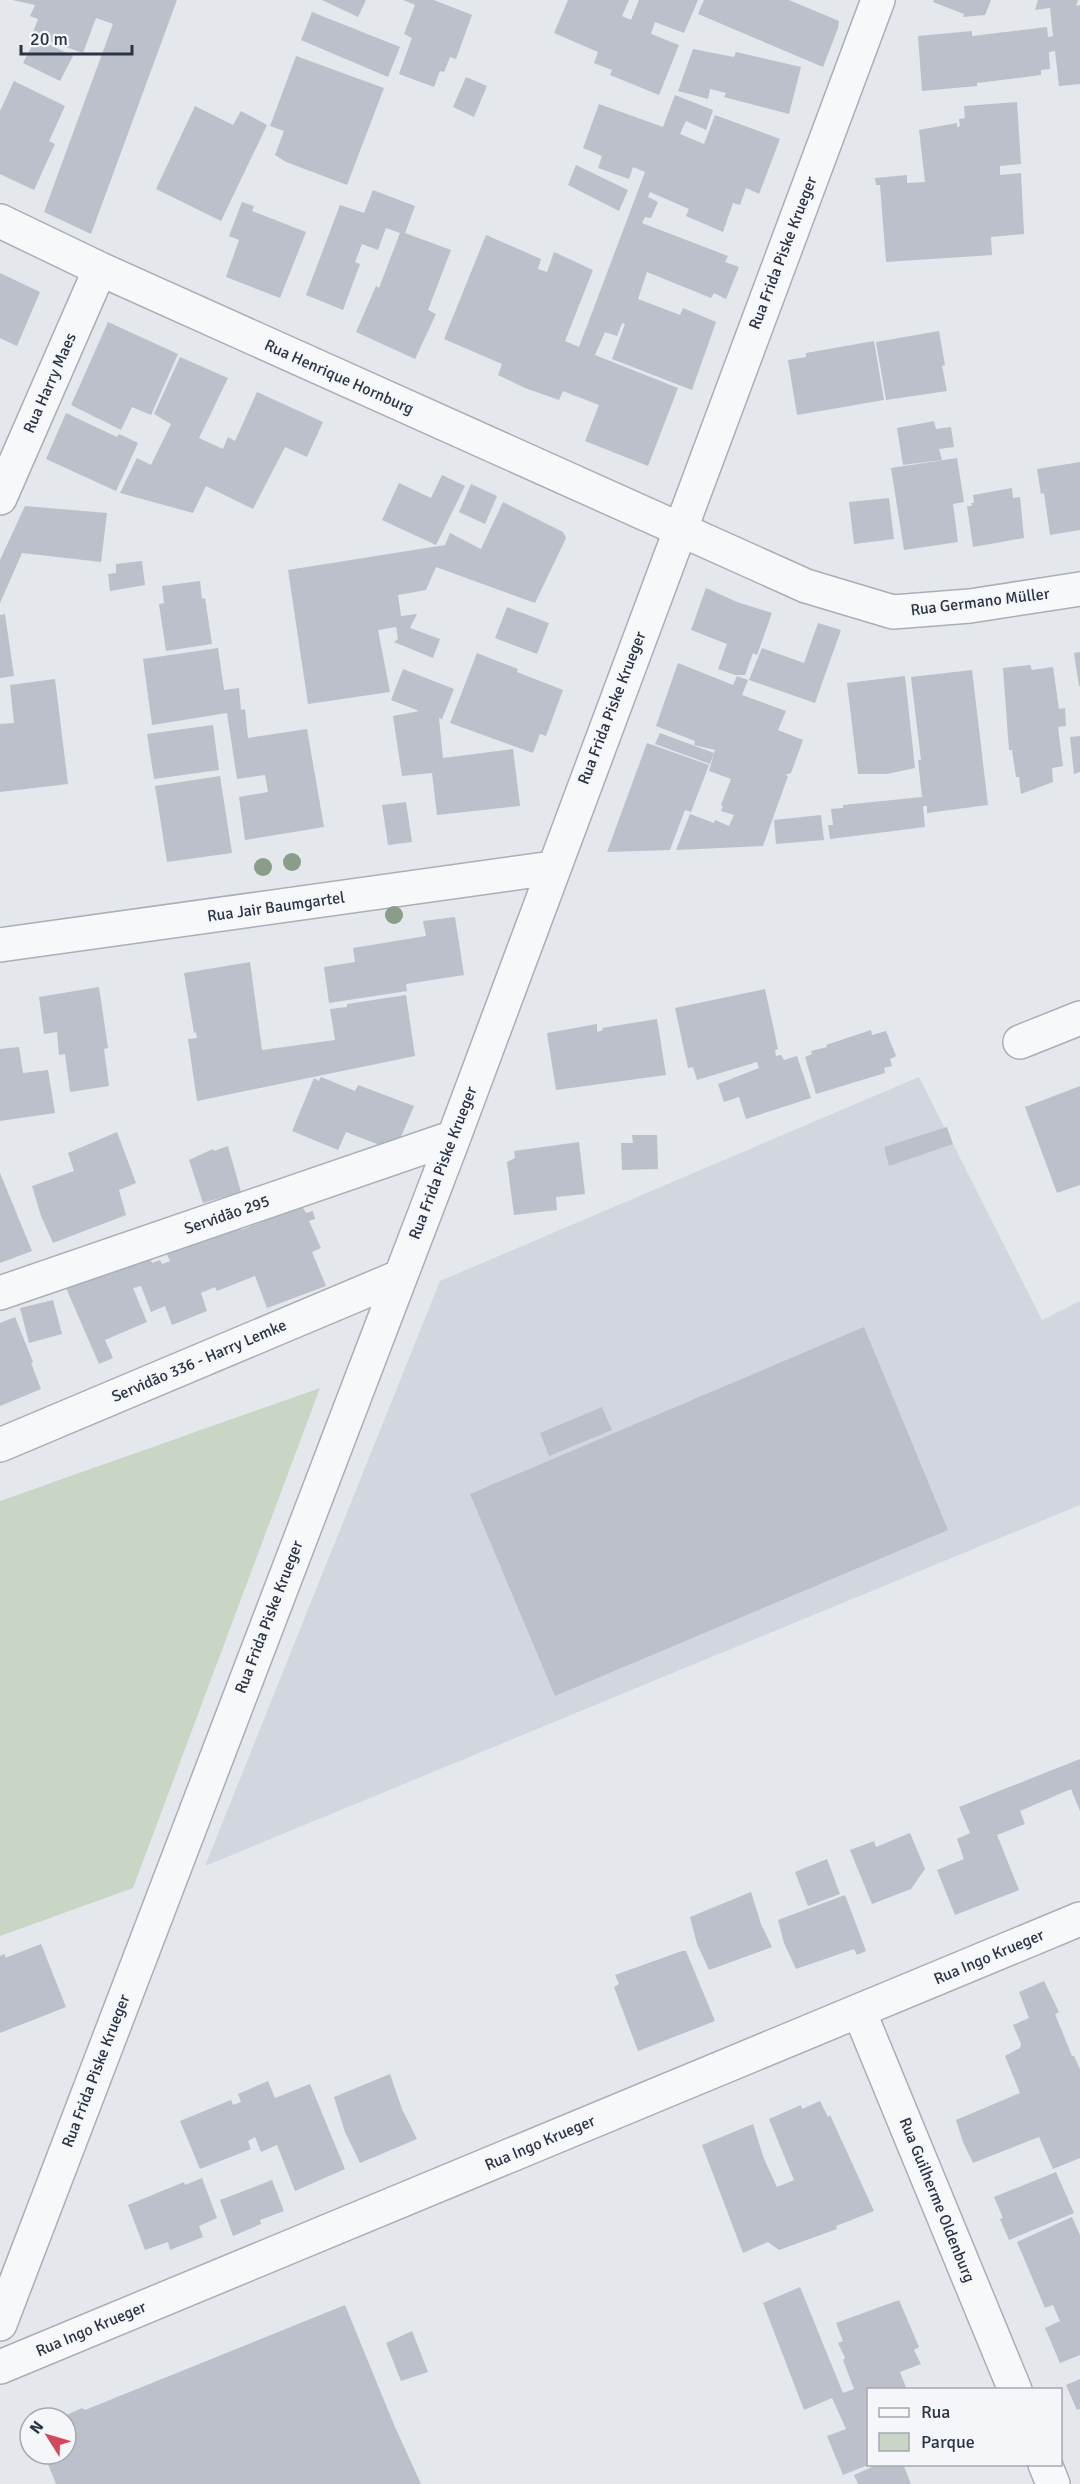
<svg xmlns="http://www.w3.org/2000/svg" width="1080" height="2484" viewBox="0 0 1080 2484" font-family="Signika,sans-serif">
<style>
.built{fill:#d2d6de}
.green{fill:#c9d6c5}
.building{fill:#bbc0ca}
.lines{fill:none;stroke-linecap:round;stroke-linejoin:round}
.street-casing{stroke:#a9aeb7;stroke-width:36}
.street{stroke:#f7f8fa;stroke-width:33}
.tree{fill:#899d89}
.labels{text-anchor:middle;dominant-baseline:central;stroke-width:4.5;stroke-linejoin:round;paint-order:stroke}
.street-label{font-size:16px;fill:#2b3445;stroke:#f4f6f9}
</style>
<rect width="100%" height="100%" fill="#e4e7ec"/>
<path class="built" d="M919,1077L1042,1320L1080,1301V1505L205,1866L440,1281Z"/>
<path class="green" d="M320,1388L133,1888L0,1936V1501Z"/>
<path class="building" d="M12,0H177L91,234L44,212L113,24L96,18L83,53L32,35L38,19L30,16L35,5Z
M322,0H366L358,17Z
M403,0H434L472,15L456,59L450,57L444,72L440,71L434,87L399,74L412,38L404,34L415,5Z
M568,0H629L622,16L631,20L639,0H698L684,33L655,22L651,34L679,45L659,95L610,75L612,70L594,63L598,52L554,33Z
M704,0H789L839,21L838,28L823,67L698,14Z
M934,0H991L985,15L963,17L964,14L933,2Z
M1038,0H1078L1076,6L1080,5V84L1059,86L1055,51L1049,52L1050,69L1041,70V75L977,83V86L922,91L918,36L972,31V36L1047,27L1048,37L1053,36L1050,8L1035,10Z
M312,12L400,47L388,77L301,40Z
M36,38L73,56L60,81L23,63Z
M693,49L734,57L736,52L801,67L789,114L724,97L726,93L710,89L708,99L678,91Z
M296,56L384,88L347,185L286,162L275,155L284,131L270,126Z
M466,77L487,86L474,117L453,107Z
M14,81L65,106L49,141L55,144L34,190L0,174V111Z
M675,95L713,110L706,130L686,121L680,134L704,144L715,115L780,139L759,194L746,188L740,205L733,203L723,232L686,216L689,209L650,192L648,197L658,202L651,218L645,217L642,223L728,256L725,262L739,267L726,299L714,293L711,298L647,272L638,299L680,315L683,308L716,322L692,390L612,359L625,324L622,323L617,336L605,332L595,355L678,388L648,466L585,441L599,405L563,391L559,400L525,388L498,375L502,364L444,339L486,235L541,259L538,269L547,272L554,252L593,270L565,341L579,347L645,172L633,167L629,179L598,168L602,156L583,148L599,104L663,127Z
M1017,102L1021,164L1000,166V175L1021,173L1024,234L991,237L992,255L886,262L880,185H876L875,178L907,175V183L925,182L919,130L957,123V127L960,126L959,119L965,118L964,106Z
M195,106L233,125L241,111L267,125L221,221L156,189Z
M576,165L628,190L619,211L568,185Z
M373,190L415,206L405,233L451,250L428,310L436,314L415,359L356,332L376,286L379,288L400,233L386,228L378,250L362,244L355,262L360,264L343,310L306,295L340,205L364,213Z
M242,202L254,206L252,211L306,232L280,298L226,277L239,240L229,236Z
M0,273L40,292L17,346L0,338Z
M108,322L178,354L151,415L132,407L121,430L71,405Z
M939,331L945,365L942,366L947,391L886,400L876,342Z
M874,341L884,400L797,415L788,360L806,357V353Z
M180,357L228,378L199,438L223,449L228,437L235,441L257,392L323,422L307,457L285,447L253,509L206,486L193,513L120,493L137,458L151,465L171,424L154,414Z
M66,413L117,437L119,434L138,443L116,491L46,459Z
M934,421L936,429L951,427L954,447L939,449L942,460L903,465L897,428Z
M957,458L964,502L953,504L958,542L904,550L891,468Z
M1080,462V530L1050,535L1044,493L1041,494L1037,469Z
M442,475L465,486L436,545L382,520L399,483L431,498Z
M471,484L497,496L485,524L459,512Z
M1012,488L1013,498L1020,497L1024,538L973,547L967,506H972L971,503H974L973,495Z
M889,498L894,539L854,544L849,502Z
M503,502L563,532L566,538L535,603L436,567L426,590L398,595L401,616L417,614L410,628L440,639L433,658L394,642L398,639L396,627L378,630L390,692L308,704L288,570L445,545L450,533L481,549Z
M25,506L107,513L101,562L22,553L0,603V560Z
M142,561L145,585L110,591L108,574L116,573V564Z
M200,581L202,599L205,598L212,644L166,651L159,604L164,603L162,586Z
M706,588L737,602L772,613L757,655L753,653L745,675H735L718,669L727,644L691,630Z
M507,607L549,623L537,654L495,638Z
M5,614L14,676L0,678V615Z
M818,623L841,630L815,703L749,680L762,648L804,663Z
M218,648L224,690L239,688L241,710L245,709L248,738L307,729L324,827L245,840L239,797L268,792L265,775L237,779L227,713L152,725L143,659Z
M1080,652V686H1079L1074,653Z
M477,653L518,669L517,672L563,690L546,736L540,734L533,753L450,723Z
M678,663L733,685L737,676L748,680L742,695L786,711L778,730L803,740L791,773L785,775L788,776L763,846L676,850L690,814L714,823L715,820L729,826L734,815L721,811L723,806L721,805L731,779L709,771L715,750L694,745L695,741L656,726Z
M1030,665L1032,670L1053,667L1059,709L1065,708L1066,726L1058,727L1063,766L1052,768L1053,782L1021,794L1019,777H1016L1012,750H1009L1003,668Z
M403,669L454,689L442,719L439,718L443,758L513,749L520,806L437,815L432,773L402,776L393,716L419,711L391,700Z
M972,670L988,805L927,813V806H923L925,827L830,839L828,825H833L831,809L843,808V805L922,797L918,760H921L911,677Z
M905,676L915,768L887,774H858L847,683Z
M55,679L68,784L0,792V724L14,723L10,685Z
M213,725L219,770L154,779L147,734Z
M660,733L714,753L710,764L655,744Z
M1080,736V772L1074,774L1070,737Z
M647,743L709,765L691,812L685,810L670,850L607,852Z
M220,776L232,853L167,862L155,786Z
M406,802L412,842L388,845L382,805Z
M821,815L824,840L776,844L774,820Z
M455,917L464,975L406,984L407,991L329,1003L324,967L355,962L353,948L426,936L423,921Z
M250,962L262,1050L335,1040L330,1009L347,1007V1004L406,995L415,1056L197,1101L188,1039L197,1038L196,1032L194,1033L184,973Z
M99,987L108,1048L104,1049L109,1086L70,1092L65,1054L59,1055L57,1032L44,1034L39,997Z
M765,989L778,1049L775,1050L776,1056L781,1055L784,1060L797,1056L811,1098L746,1119L739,1097L724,1102L718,1084L759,1068L757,1062L697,1080L693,1067L688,1068L675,1008Z
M657,1019L666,1075L556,1090L547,1033L597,1024V1032L603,1030L602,1028Z
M871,1030L872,1035L886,1031L896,1056L890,1059L892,1066L884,1068L885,1073L816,1094L805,1057L812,1054L811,1051L827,1047L826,1045Z
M19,1047L23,1073L48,1070L55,1113L0,1121V1049Z
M321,1077L355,1091L358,1085L414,1106L395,1151L346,1132L338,1150L292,1131L314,1078L319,1081Z
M1080,1086V1185L1057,1193L1025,1107Z
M947,1127L953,1144L889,1166L884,1147Z
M117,1132L136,1183L119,1190L126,1215L53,1243L41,1216L32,1186L74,1171L68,1153Z
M632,1135H657L658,1169L622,1170L621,1143H633Z
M579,1142L585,1194L556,1197L557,1210L514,1215L507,1162L515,1158L514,1151Z
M228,1146L241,1192L203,1203L189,1160L213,1149L214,1151Z
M0,1173L32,1251L0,1263Z
M302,1206L306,1213L313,1211L315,1219L309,1221L321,1248L312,1252L326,1286L267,1308L255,1276L217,1291L215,1287L201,1293L207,1311L172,1325L165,1306L151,1312L141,1286L133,1288L147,1322L105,1340L113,1358L99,1364L66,1288L149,1254L152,1263L160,1260L162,1264L170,1261L164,1248L227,1224L230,1232L240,1228L241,1230Z
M53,1300L62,1334L29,1343L20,1308Z
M15,1317L33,1362L31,1363L41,1389L0,1406V1323Z
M864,1327L948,1530L555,1696L470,1494Z
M602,1407L612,1430L549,1456L540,1433Z
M1080,1759V1811L1071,1789L1020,1811L1025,1824L997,1835L1019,1890L955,1915L937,1870L964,1859L957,1839L970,1833L959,1807Z
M910,1833L925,1869L911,1889L872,1904L850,1850L874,1841L876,1847Z
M827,1859L840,1894L808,1906L795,1872Z
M751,1892L761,1924L772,1947L709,1970L697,1944L690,1917Z
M845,1895L866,1951L857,1955L854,1949L796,1969L784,1943L778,1920Z
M41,1944L66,2007L0,2033V1956L5,1954V1958Z
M682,1951H686L715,2021L638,2051L614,1987L619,1984L615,1975Z
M1044,1981L1059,2012L1055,2014L1072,2056H1074L1080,2069V2158L1053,2169L1039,2137L973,2163L963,2142L956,2120L1020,2093L1005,2056L1020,2048L1021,2044L1013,2025L1029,2018L1019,1992Z
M390,2074L402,2109L417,2139L360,2163L345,2132L334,2097Z
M268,2081L275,2098L310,2084L345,2169L295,2191L277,2145L261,2152L255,2137L248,2141L251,2149L200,2169L180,2121L231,2100L233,2105L241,2102L238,2094Z
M820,2101L828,2117L830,2115L874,2211L836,2226L837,2229L779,2250L768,2242L743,2253L702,2145L753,2124L764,2159L777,2187L794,2180L769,2119L801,2105L802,2109Z
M1056,2172L1074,2213L1009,2240L1000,2219L1003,2218L994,2197Z
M202,2178L217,2218L199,2226L203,2237L170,2250L168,2242L145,2250L128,2205L184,2182L185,2185Z
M272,2180L284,2211L260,2220L261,2224L233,2236L220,2200Z
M1072,2217L1080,2235V2355L1060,2363L1045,2328L1060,2321L1053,2305L1045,2308L1017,2242Z
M800,2287L843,2393L854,2389L843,2360L845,2358L838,2343L843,2341L836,2323L899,2300L919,2347L914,2350L921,2364L900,2372L907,2390H868V2465L843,2475L827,2436L846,2429L832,2398L804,2410L763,2303Z
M345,2305L395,2427L421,2484H56L44,2454H66V2418H60L82,2408L85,2410Z
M412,2331L428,2372L401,2381L386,2343Z
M1080,2379V2409L1077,2410L1066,2385Z
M879,2464H903L911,2484H858L854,2475Z"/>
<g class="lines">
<defs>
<path id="street" d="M0,221L100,269L806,586L893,612L970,606L1080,589
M0,498L100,269
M0,945L552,868
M1020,1042L1080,1018
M0,1293L454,1137
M0,1445L399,1277
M859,2011L1015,2390
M0,2324L454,1137L878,0
M0,2367L1080,1919
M1045,2464L1053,2484"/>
</defs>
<use href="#street" class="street-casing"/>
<use href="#street" class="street"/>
</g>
<g class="tree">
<circle cx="292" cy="862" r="9"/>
<circle cx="263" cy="867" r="9"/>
<circle cx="394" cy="915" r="9"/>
</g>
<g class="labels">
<g class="street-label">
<text transform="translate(783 253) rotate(-69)">Rua Frida Piske Krueger</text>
<text transform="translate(339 377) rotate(24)">Rua Henrique Hornburg</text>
<text transform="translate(50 383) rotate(-66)">Rua Harry Maes</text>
<text transform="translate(980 602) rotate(-7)">Rua Germano Müller</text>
<text transform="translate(612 708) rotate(-69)">Rua Frida Piske Krueger</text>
<text transform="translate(276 907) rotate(-8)">Rua Jair Baumgartel</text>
<text transform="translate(443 1163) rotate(-69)">Rua Frida Piske Krueger</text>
<text transform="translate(227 1215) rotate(-19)">Servidão 295</text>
<text transform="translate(199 1361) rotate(-23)">Servidão 336 - Harry Lemke</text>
<text transform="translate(269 1617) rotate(-69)">Rua Frida Piske Krueger</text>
<text transform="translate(989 1957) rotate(-23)">Rua Ingo Krueger</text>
<text transform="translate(96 2071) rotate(-69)">Rua Frida Piske Krueger</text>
<text transform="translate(540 2143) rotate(-23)">Rua Ingo Krueger</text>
<text transform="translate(937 2200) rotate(68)">Rua Guilherme Oldenburg</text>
<text transform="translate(91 2329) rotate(-23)">Rua Ingo Krueger</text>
</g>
</g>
<rect x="867" y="2388" width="195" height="78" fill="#f4f6f9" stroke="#a4a8b1" stroke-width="1.5"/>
<rect x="879" y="2408" width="30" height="9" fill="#f7f8fa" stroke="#a4a8b1" stroke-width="1.5"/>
<text x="921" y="2418" font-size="18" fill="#2b3445">Rua</text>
<rect x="879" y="2433" width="30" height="18" fill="#c9d6c5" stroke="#a4a8b1" stroke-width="1.5"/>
<text x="921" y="2448" font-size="18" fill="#2b3445">Parque</text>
<g transform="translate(48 2436) rotate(307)"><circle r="28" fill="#f4f6f9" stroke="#a4a8b1" stroke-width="1.5"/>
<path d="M0-4.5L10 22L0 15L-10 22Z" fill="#d1495b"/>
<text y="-9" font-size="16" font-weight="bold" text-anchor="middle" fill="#2b3445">N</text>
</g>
<path d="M21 45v9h111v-9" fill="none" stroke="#2b3445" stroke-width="3"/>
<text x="30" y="45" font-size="18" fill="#2b3445" stroke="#f4f6f9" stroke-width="4.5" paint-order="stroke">20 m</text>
</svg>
